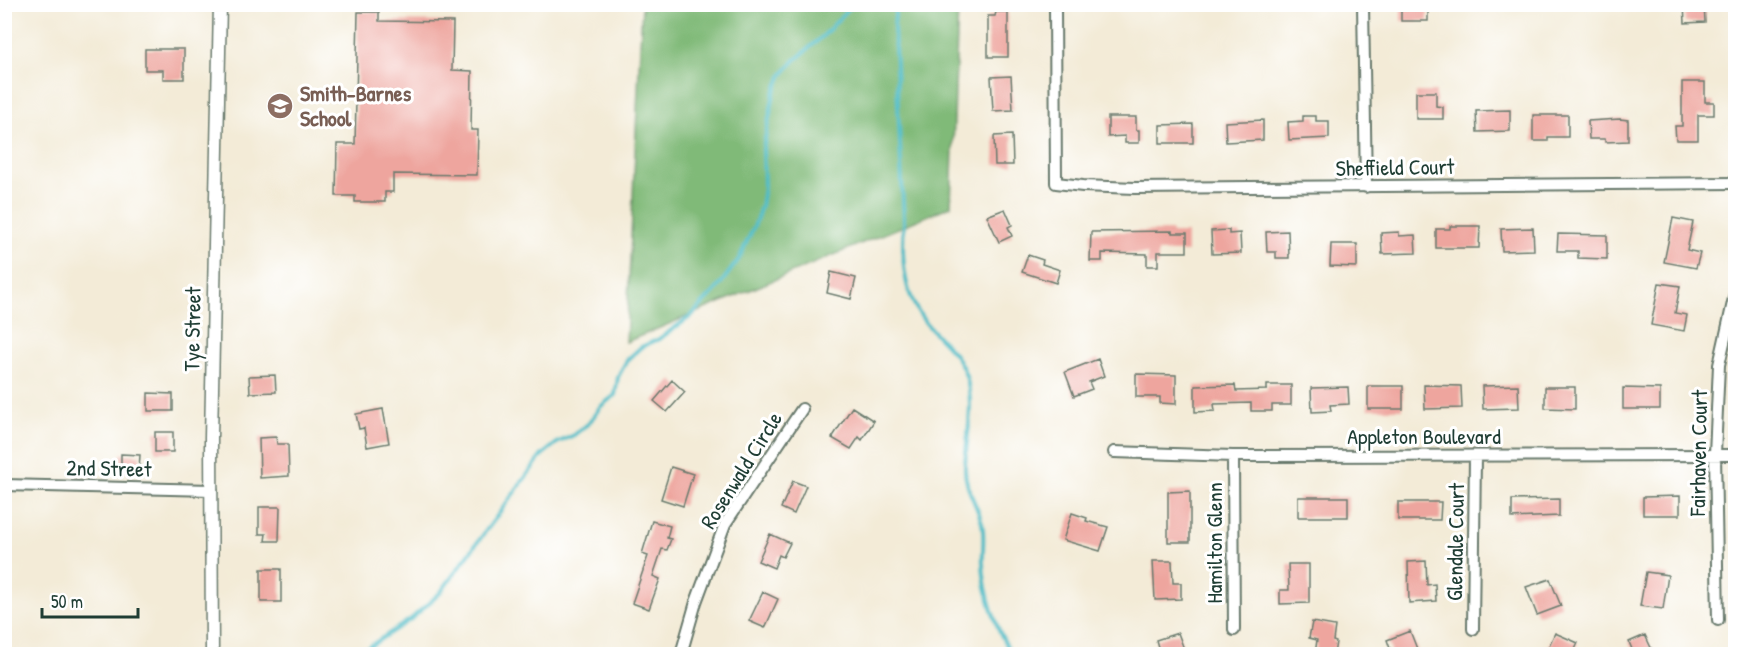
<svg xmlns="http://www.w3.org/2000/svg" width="1740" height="659" viewBox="0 0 1740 659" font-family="'Patrick Hand',sans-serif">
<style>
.forest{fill:#80ba78;stroke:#507c56;stroke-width:1.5}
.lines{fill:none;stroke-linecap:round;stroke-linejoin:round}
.stream{stroke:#4ebcc6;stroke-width:4}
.building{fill:#eea59e}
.minor-casing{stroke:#697a6d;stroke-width:14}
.tertiary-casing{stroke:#697a6d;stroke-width:15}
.minor{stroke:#fff;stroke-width:10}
.tertiary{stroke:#fff;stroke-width:12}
.labels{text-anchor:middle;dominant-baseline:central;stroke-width:6;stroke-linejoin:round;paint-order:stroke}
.education-label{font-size:22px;font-weight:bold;fill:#785e54;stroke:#fff;text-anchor:start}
.street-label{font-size:22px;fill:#1f3d34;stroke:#fff}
</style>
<rect width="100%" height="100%" fill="#fff"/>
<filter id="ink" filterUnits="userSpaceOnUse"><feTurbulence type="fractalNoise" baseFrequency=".0167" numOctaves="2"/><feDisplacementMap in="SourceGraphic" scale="12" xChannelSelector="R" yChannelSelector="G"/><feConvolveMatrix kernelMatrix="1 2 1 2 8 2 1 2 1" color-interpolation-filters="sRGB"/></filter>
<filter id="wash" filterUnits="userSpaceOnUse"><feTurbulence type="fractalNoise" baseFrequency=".008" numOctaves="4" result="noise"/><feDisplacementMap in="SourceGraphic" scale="24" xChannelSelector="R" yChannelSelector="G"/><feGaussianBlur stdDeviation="1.35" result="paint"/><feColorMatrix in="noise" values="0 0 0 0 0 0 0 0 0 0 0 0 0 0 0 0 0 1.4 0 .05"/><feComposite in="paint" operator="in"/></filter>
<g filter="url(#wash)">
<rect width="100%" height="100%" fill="#f3ebd7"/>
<path class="forest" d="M642,5H958L951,206L626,342Z"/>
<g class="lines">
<path class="stream" d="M896,4L894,27L904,222C901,261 903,299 931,329C946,346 958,353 966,376C975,406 966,436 965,467C964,487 977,504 982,523C985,537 982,550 983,564C984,590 997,634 1012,654
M358,654L411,619L440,593L542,455L557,443L574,435L589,423L600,407L615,395L618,377L627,360L641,347L659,339L690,317L716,290L739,259L755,224L761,206L764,187L763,149L774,93L782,75L794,61L823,36L853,4"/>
</g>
<g id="blocks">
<path class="building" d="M1405,4H1428V21H1401V8L1405,7Z
M1684,4H1704L1705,22L1685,23Z
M358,12H379V21L453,22L452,70L472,71L471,130H478L477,175L393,174V192H385V202H355V196H336L337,144H355Z
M996,12H1008V57H988V16H995Z
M145,49H184V79H163V70H145Z
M1011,76L1013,110L993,111L991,77Z
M1682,82H1705V102H1714V115H1698V140H1676L1675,126H1682Z
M1416,92H1436V106L1443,107V119H1416Z
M1510,110V131L1477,132L1476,111Z
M1533,115H1568V137H1548V141H1533Z
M1303,116H1316V121H1329V138L1289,140L1288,122L1303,121Z
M1108,117H1136V130H1139V143H1125V136L1108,137Z
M1620,119L1628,120V141L1605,142V139H1589L1588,121Z
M1263,120V140L1226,142L1225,122Z
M1193,124V143H1160V125Z
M1012,135L1013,165H995L994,136Z
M1005,209L1012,225L1008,227L1012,236L999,242L987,216Z
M1673,218L1693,222L1687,250L1700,253L1696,268L1664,262Z
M1450,226H1480L1479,248H1436V229H1450Z
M1533,228L1534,250L1502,251L1501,229Z
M1229,230V234L1240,233L1241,253L1212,254L1211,231Z
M1172,231V233H1187V252H1158V266H1147V254L1102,253V261H1090L1091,232Z
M1288,231L1289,258H1276V252H1267L1266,232Z
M1399,232V236L1415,235L1416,253L1382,254L1381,233Z
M1558,234L1607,235V259L1578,258V251H1557Z
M1331,244H1357V267L1330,266Z
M1028,255L1043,260L1042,264L1060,270L1056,283L1022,272Z
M831,272L856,278L851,299L827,293Z
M1659,283L1680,286L1675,313L1687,315L1684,331L1651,325Z
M1098,359L1104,376L1089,382L1092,389L1074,396L1065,372Z
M1136,374L1176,375V404L1160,403V397H1136Z
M275,375L276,392L250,393L249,376Z
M672,380L685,392L667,412L654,401Z
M1235,385L1236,391L1267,390V385H1291V405H1272V411H1251V403L1214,404L1215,411L1195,412V386Z
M1424,385L1461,386L1462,408L1425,409Z
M1518,385L1519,408L1483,409L1482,386Z
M1368,386H1403V409H1368Z
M1348,387L1349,404L1330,405L1331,411L1312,412L1311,388Z
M1545,387H1575V409L1545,408Z
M1623,388L1660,389V409H1623Z
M148,393L173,394V411H148Z
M852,407L874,421L862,440L859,437L851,449L832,438Z
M383,409L389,443L367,447L364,428L359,429L356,414Z
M155,432H173V452H155Z
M276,437L277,444H288L289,476L260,478L259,438Z
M121,454L140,455L139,469H121Z
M671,467L693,474L683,506L661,499Z
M793,481L806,486L794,514L781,508Z
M1190,491V542H1168V492Z
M1680,496V515H1643V497Z
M1298,497H1348V517H1298Z
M1559,499V516L1512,518V500Z
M1398,502H1441L1440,520H1398Z
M259,507H280L279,541H265L266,534H259Z
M1072,513L1087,518L1086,521L1108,527L1100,551L1063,540Z
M652,521L670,526L667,538L671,539L667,550L662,549L653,576L660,579L649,609L632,603L648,556L642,554Z
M770,534L790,543L783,557L779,555L774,568L758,561Z
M1153,561H1172L1173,583H1181V599L1155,600Z
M1426,561L1427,585L1435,584L1436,601L1409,603L1408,562Z
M1288,564H1309V603L1280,604V590H1289Z
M261,569H281V602H261Z
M1646,572L1668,575L1663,609L1640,606Z
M1550,579L1561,606L1537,615L1526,587Z
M763,592L778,599L765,628L749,621Z
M1312,622L1335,626L1333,641L1336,642L1334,654H1315L1317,640L1309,638Z
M1410,631L1419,654H1392L1387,640Z
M1178,633L1184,649L1179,651L1180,654H1160L1156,640Z
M1555,633L1578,643L1573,654H1545Z
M1645,635L1654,654H1634L1629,642Z"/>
</g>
</g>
<g filter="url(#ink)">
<use href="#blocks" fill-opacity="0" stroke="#697a6d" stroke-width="1.5"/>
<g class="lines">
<defs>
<path id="minor" d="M1055,4L1056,183L1083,186L1135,188L1736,183
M1363,4L1366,187
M1114,452L1233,456L1736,455
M1233,456L1234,630
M4,485L212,490
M1718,620L1715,454L1719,365L1736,289
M1473,629L1475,456
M681,654L696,602L725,524L802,409"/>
<path id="tertiary" d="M212,654L211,438L220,4"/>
</defs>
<use href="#minor" class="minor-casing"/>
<use href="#tertiary" class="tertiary-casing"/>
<use href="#minor" class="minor"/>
<use href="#tertiary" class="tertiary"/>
</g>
</g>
<defs>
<symbol id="school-disc" viewBox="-11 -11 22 22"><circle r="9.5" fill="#8d6e63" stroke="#fff"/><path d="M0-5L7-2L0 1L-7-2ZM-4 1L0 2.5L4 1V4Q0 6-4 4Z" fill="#fff"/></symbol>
</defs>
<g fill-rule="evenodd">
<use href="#school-disc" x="265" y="91" width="30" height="30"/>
</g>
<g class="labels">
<g class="education-label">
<text x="300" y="93">Smith-Barnes<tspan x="300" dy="25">School</tspan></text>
</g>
<g class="street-label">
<text transform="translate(1395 167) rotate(-1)">Sheffield Court</text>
<text transform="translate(192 329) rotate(-89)">Tye Street</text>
<text x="1424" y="436">Appleton Boulevard</text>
<text transform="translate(1698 453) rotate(-89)">Fairhaven Court</text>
<text transform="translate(109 468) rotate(1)">2nd Street</text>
<text transform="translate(741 470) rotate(-58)">Rosenwald Circle</text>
<text transform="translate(1455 542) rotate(-89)">Glendale Court</text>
<text transform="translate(1214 543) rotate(-90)">Hamilton Glenn</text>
</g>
</g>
<rect width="1740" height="659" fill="none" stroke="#fff" stroke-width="24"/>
<path d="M42 608v9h96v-9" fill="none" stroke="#1f3d34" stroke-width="3"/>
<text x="51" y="608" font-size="18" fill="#1f3d34" stroke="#ffffff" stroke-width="4.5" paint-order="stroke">50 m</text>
</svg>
